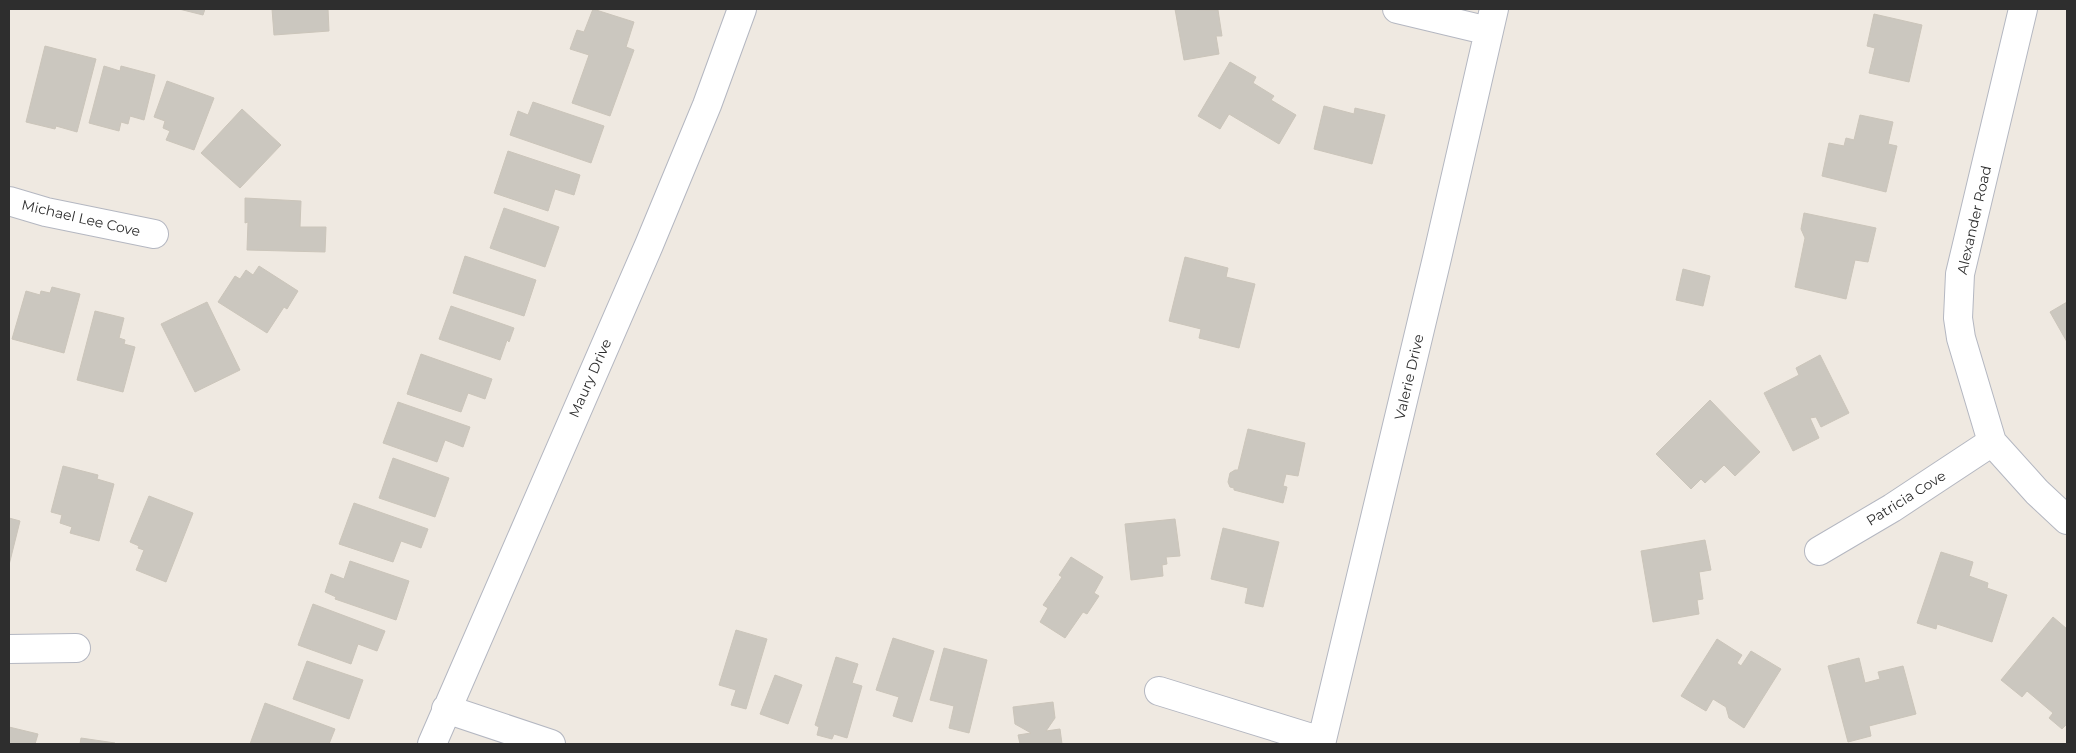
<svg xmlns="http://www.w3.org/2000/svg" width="2076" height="753" viewBox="0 0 2076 753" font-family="Montserrat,sans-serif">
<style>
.building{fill:#cbc7bf;stroke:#cbc5ba}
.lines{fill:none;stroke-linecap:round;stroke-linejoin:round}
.minor-casing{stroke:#b4b7c1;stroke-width:30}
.minor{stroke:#fff;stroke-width:28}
.labels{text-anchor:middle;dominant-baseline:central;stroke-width:4.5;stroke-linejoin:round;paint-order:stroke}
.street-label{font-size:14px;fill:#2e2e2e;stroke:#fff}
</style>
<rect width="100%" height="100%" fill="#efe9e1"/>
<path class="building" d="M179,9H205L203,15Z
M272,9H328L329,31L274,35Z
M593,9L634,22L626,47L634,50L610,116L572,103L589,55L570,49L577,30L584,32Z
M1175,9L1218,10L1222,36H1216L1219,54L1184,60Z
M1874,14L1922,25L1909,82L1869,73L1875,48L1867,46Z
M45,46L96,59L77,132L56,126L55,129L26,122Z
M1230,62L1256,77L1253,83L1274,96L1271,100L1296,115L1279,144L1229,114L1220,129L1198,116Z
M104,66L120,71L121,66L155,75L144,120L130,116L128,124L121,122L119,131L89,123Z
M167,81L214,98L194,150L166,140L170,131L163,128L165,121L154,117Z
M533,102L604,126L591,163L510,135L518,111L528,115Z
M1324,106L1354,114L1355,108L1385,115L1372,164L1314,149Z
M242,109L281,145L240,188L201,153Z
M1860,115L1893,122L1888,144L1897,146L1886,192L1822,176L1829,143L1844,146L1846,138L1854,140Z
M508,151L580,175L574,195L555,189L548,211L494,193Z
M245,198L301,201L300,227H326L325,252L247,250L248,222L245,223Z
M504,208L559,227L545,267L490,248Z
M1804,213L1876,228L1868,262L1855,260L1846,299L1795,287L1805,238L1801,229Z
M465,256L536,280L524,316L453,293Z
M1185,257L1228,268L1226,277L1255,284L1239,348L1199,338L1201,329L1169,321Z
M259,266L298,291L287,309L284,307L267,333L218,302L235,276L240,279L246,270L253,275Z
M1683,269L1710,276L1703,306L1676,300Z
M52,287L80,294L64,353L12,339L26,291L40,295L41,291L50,293Z
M207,302L240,370L195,392L161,324Z
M2067,302V342L2050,312Z
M451,306L514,328L509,342L507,340L500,360L439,339Z
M95,311L124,318L119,338L125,340L124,344L135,347L123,392L77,380Z
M421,354L492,379L485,399L468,393L461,412L407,394Z
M1820,355L1849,413L1821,427L1816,417L1810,418L1819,438L1793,451L1764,393L1799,375L1796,368Z
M1710,400L1760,452L1735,476L1724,465L1705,483L1701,479L1691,489L1656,454Z
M398,402L470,427L463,447L445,440L437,462L383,443Z
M1248,429L1305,443L1298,476L1286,474L1283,486L1287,487L1283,503L1234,490V488L1230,487L1228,482L1230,473L1235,470H1238Z
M393,458L449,478L435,517L379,498Z
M63,466L98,475L97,479L114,484L99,541L70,533L72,527L60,523L62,515L51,512Z
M149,496L193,513L166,582L136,570L144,550L138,548L139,546L130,542Z
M354,503L428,529L421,548L401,541L393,562L339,544Z
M9,518L20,521L9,565Z
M1175,519L1180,556L1166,557L1167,564L1162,565L1163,576L1131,580L1125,524Z
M1223,528L1279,542L1263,607L1245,603L1248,588L1211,579Z
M1705,540L1711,570L1699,572L1703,599L1697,600L1699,614L1653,622L1641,551Z
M1941,552L1973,562L1969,576L1988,583L1987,588L2007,595L1992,642L1937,624L1936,629L1917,623Z
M1071,557L1103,577L1094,593L1099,596L1087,614L1083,612L1065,638L1040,622L1048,608L1043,605L1062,577L1059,575Z
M350,561L409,581L396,620L335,599L336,597L325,592L331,574L344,579Z
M313,604L385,631L377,651L358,644L351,664L298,645Z
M2053,617L2067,629V724L2062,729L2049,718L2053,713L2027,691L2022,697L2001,680Z
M736,630L767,639L746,709L731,705L736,690L719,685Z
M893,638L934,651L912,722L893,716L899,697L876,690Z
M1717,639L1742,655L1737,663L1741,666L1751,651L1781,669L1744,728L1729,718L1726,707L1713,699L1706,711L1681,696Z
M944,648L987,660L969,733L949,728L954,706L930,700Z
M836,657L858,664L852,683L862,686L847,738L834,734L832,739L817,735L819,727L815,725Z
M1859,658L1865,683L1880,679L1878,672L1903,666L1916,714L1869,726L1871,736L1848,742L1828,666Z
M307,661L363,680L349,719L293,699Z
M775,675L802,685L788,724L760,714Z
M1053,702L1055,718L1046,731L1060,729L1062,744H1020L1018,735L1031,733L1015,724L1013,707Z
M265,703L335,729L329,744H250Z
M9,727L38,734L35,744H9Z
M81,738L115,743V744H80Z"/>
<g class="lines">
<defs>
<path id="minor" d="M1397,9L1489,31
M2023,9L1960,274L1958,318L1961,338L1992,442L2037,492L2067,520
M9,201L46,212L154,234
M1819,551L1892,508L1992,442
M9,649L76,648
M1159,691L1321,741
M446,709L551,744
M432,744L649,245L707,105L742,9
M1321,744L1437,258L1494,9"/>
</defs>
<use href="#minor" class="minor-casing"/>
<use href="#minor" class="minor"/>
</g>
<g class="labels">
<g class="street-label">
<text transform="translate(81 218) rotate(13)">Michael Lee Cove</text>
<text transform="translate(1974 220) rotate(-77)">Alexander Road</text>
<text transform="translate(1409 377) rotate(-77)">Valerie Drive</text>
<text transform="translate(590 378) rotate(-66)">Maury Drive</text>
<text transform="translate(1906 498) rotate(-32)">Patricia Cove</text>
</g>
</g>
<rect width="2076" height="753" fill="none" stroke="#2e2e2e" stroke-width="20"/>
</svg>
